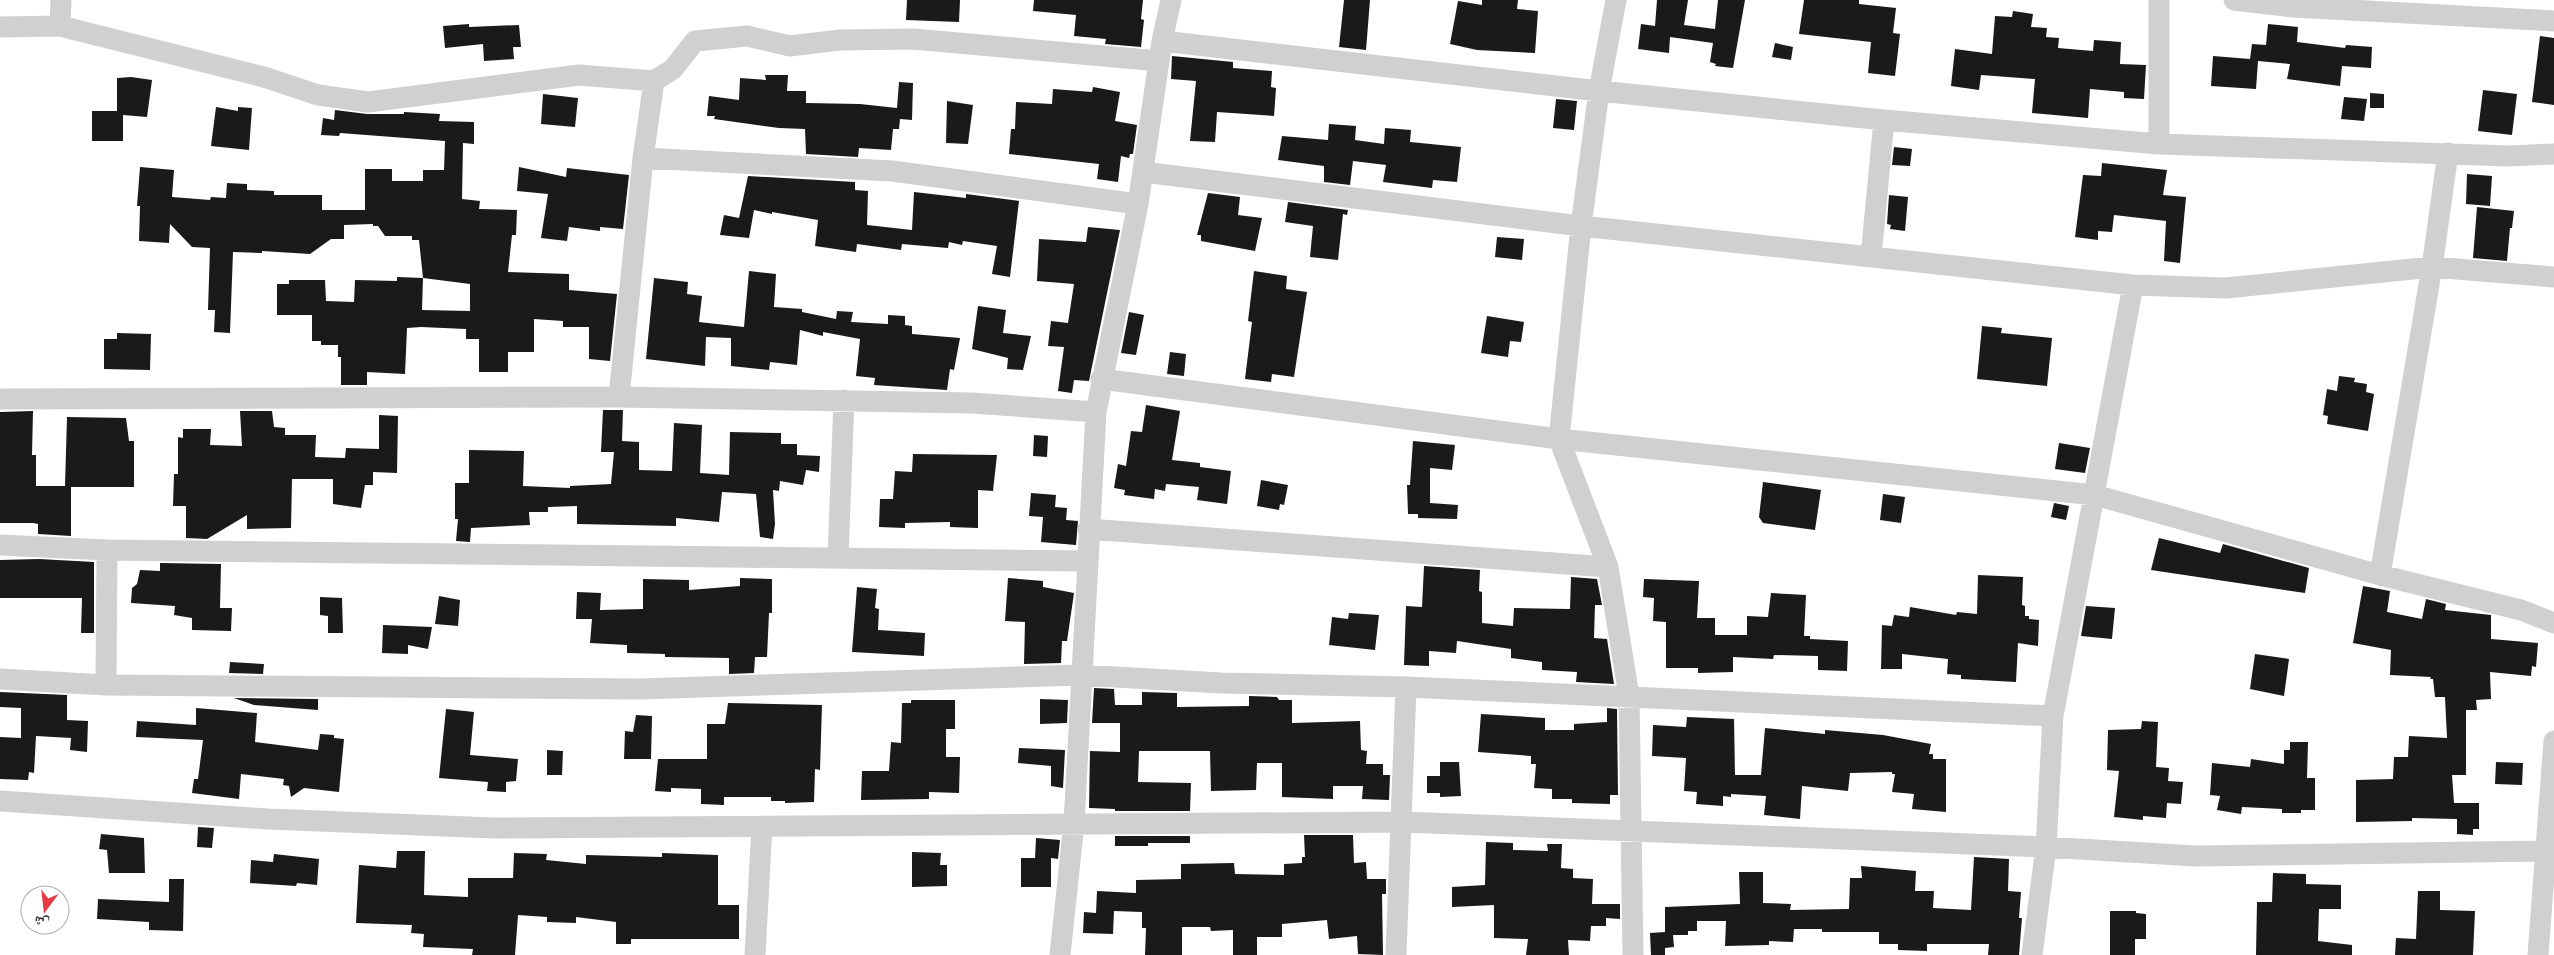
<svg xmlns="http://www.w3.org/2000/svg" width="2554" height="955" viewBox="0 0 2554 955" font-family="'Golos Text','Noto Naskh Arabic',sans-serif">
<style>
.building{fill:#1a1a1a;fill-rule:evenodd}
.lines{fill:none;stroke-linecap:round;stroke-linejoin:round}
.minor{stroke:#d0d0d0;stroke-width:21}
</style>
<rect width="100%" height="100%" fill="#fff"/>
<path class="building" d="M907,0H960L959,22L906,20Z
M1034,0H1143L1141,19L1144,20L1141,47L1105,44L1106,39L1074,36L1076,15L1033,11Z
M1344,0H1370L1366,50L1339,47Z
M1482,0H1518L1517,9L1538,11L1535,53L1477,50L1450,44L1458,1L1482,5Z
M1657,0H1688L1684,25L1715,29L1718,0H1745L1733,68L1715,66L1716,64L1710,62L1713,43L1670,37L1669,53L1638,49L1641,24L1655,26Z
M1804,0H1859V4L1896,8L1893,33L1900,34L1895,76L1868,73L1871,42L1799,34Z
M2013,11L2033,14L2031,27L2047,28L2046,37L2059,38L2058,48L2093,51L2094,40L2121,42L2120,64L2146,65L2144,99L2124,98V92L2090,89L2088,118L2032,113L2035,79L1981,75L1979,90L1951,86L1955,49L1992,54L1995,16L2012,17Z
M469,24V27L519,25L521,47H513L514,59L484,61L483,44L445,48L443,26Z
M2268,24L2298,27L2297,42L2345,48L2346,45L2372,47L2371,68L2342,66L2340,86L2287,79L2290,64L2258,61L2256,89L2211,86L2213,56L2250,59L2252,44L2266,45Z
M2540,36L2554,38V105L2532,102Z
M1775,43L1793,47L1791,60L1772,57Z
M1172,56L1233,62V68L1272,71L1271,87L1276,88L1274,116L1217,112L1215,142L1190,141L1196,81L1171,79Z
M765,75H788L787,91H806V103L860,104L897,108L899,82L913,83L912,120L900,119L899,129H893L891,150L859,148L858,157L806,154L805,129L779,128L714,119L715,116H707L709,96L739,100L740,78L766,80Z
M131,77L152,80L147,117L123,115V141H92V111H117V78Z
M1093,87L1120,92L1115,121L1137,125L1133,154H1130L1129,158L1121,156L1118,182L1097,179L1099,164L1009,154L1011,129H1015L1016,102L1052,104L1053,89L1092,92Z
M2483,90L2517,94L2512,135L2478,131Z
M2370,93L2384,94V108H2370Z
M543,94L578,98L575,127L541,124Z
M2344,97L2367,99L2364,121L2341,119Z
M1556,99L1577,101L1574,130L1553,128Z
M947,101L973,105L968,144L946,143Z
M216,107L238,111V107L252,108L249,150L211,146Z
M335,110L367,114H404V112L440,114L439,121L474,122V144L463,143L462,199L480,201L479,209L517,210L516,235H512L508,272L569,274V290L617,294L610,361L589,359V327H563V321L534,319V352H508V372H479V339H466V329L421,327L407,328L405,374L367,372V385H341V357H338V345H321V341H312V315H277V284H289V280H325L326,301L354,302L355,280L397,281V277L423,278L419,240H412V236H385L378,226H373V224L344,225V239H331L310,254L262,251V253L233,252L230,333L214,332L215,310H208L210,248L192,247L170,224L169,243L139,241L140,206H137L140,167L174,170L172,197L210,200L211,197L226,198L227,183L247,184V190L274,191V195H322V210H365V169H392V181H423V170H444L445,141L340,133L339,136L321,135L323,118L334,120ZM423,278L470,284V311L422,310Z
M1329,124L1356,126L1355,140L1384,144L1385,128L1411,130L1410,142L1461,147L1457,182L1433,180L1432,188L1383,182L1386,165L1353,161L1350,185L1324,182V166L1278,160L1282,136L1328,140Z
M1894,147L1912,149L1910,166L1892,165Z
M2102,163L2167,170L2163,195L2186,197L2180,263L2164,261L2166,221L2114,215L2112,232L2098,231V240L2075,237L2083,175L2101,176Z
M519,167L566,177L567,168L629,175L623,229L600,227V231L569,227L567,241L541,238L548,194L517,191Z
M2467,174L2492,176L2490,206L2466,204Z
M748,176L855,182V190L868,191L867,225L912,230L914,192L966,198V194L1019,201L1010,277L992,274L997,246L963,241L962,245L949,242L948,248L902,244L901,250L857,244L856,252L815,246L818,220L772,212V214L754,210L749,238L720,235L724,215L739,218Z
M1208,193L1240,197L1238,215L1262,218L1255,251L1201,241V235H1197Z
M1889,195L1908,197L1905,231L1890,229L1891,225L1887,224Z
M1288,202L1348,210L1347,215L1343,214L1338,260L1310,257L1313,226L1285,222Z
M2477,207L2514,211L2512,228H2510L2507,261L2473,258Z
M1088,227L1120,230L1089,381L1074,380L1072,393L1058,391L1064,347L1048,346L1051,321L1068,323L1074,284L1037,281L1039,239L1086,242Z
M1497,237L1524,239L1522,260L1495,257Z
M749,271L776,274L774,307L802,309V312L836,319L837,311L853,312L851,322L888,324V315L905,316V325L912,326V334L960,338L954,370L950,369L947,390L874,385L875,378L856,376L860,339L823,332V336L800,330L797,365L770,362L769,370L731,366V338L706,337L705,366L646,359L654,278L688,282L687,294L702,296L699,322L744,327Z
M1254,271L1287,276L1286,289L1307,292L1294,377L1272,374L1271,382L1245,379L1252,322L1248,321Z
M978,306L1006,310L1003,333L1031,336L1023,370L1007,369L1008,358L972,349Z
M1129,312L1144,315L1136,355L1121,353Z
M1487,316L1524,322L1521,342L1510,341L1508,357L1481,353Z
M1982,326L2002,328L2001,333L2052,338L2047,386L1977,379Z
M117,333L151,334L150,370L104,369V339H117Z
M1170,352L1186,354L1184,376L1167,374Z
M2339,376L2355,378L2354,382L2367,384L2366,392L2374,394L2368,431L2327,424L2328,416L2323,415L2327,389L2337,391Z
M1146,405L1180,411L1172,460L1200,463V467L1231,471L1227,504L1197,500L1199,487L1166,484L1165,491L1155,489L1154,499L1124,495L1125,490L1114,488L1118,464L1126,466L1131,431L1142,432Z
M603,410H623L622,441L639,442V470L672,471L674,423L702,425L700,473L729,475L730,432L781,433V444H797V455L820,456L819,472L806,470L803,485L780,481L779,491L773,490L775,524L773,539L760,537L756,494L722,492L719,522L676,518V526L577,524V506L548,507V512H529L530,525L471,528L470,542L456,541L458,519H455V483H469V450L524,451L523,486L570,488V486L611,484L614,452H601Z
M33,411L32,455H36V486H65L67,417L126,418L129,441H134V487H71V536L38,534V524L33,523H0V412Z
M240,411H272L274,427L285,428V435H316L315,457L345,458L346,448L379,449V415L398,416L397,473L373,472V485H365L361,508L333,504V479H292L291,528L247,529V515L207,539L186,538V506H173L174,474H178V437L183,438V429H211L210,445L242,446Z
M1034,435L1048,436L1047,457L1033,456Z
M1413,441L1455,445L1452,470L1430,468V503L1458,505L1457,519L1418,518V514H1408L1407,485H1410Z
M2059,443L2090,448L2085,473L2055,469Z
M913,454L997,455L993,491L978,490V528L950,527V522L905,523V528L879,527L880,499H893L895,471L912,472Z
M1261,480L1288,485L1284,505L1280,504L1279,510L1257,506Z
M1763,482L1821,490L1815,530L1763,523L1759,517Z
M1031,493L1056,495L1055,507L1067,508L1066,520L1078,521L1076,545L1041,542L1043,517L1029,516Z
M1883,494L1905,497L1901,523L1880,520Z
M2054,503L2069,506L2066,520L2051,517Z
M2159,538L2220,553L2223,544L2309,568L2305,593L2151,570Z
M39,559L94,562V633H81L82,598H0V560Z
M160,563L221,564L220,608H232L231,631L192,630V618L174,615L175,606L131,603L132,588L137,584L140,570L160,571Z
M1424,566L1480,570L1479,591L1482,592V623L1513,626L1514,608L1570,609L1571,577L1597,579L1602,605H1595L1594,638L1607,639L1614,684L1576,682L1577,672L1542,670V662L1511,658V649L1457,641L1456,653L1429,651V666L1404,665L1406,606L1422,607Z
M1978,575L2023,577L2022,605L2025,606V616H2029V619L2039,620L2038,646L2018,643L2016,682L1961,679V675L1947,674L1948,659L1902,654V669H1881L1882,625L1892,626L1894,615L1909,617L1910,607L1956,615L1957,612L1977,614Z
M740,578L772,579V613H769L767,657H755L754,673L729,674V658L665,657V654L627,653V645L590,643L592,619H576L577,592L601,593L600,610L643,609V579L689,580V590L740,586Z
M1008,578L1043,581V587L1074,593L1067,641H1062L1061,663L1024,664L1025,622L1005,621Z
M1644,579L1699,581L1697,618H1715V635H1747V616L1768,617L1771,593L1806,595L1804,636H1810V639L1848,641L1847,671L1818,670V656L1774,655L1773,659L1733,657V672L1698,673V668H1666V622L1653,621L1654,598L1643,597Z
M2363,586L2390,591L2387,612L2422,619L2426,599L2446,604L2445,610L2491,615V639L2538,643L2536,667L2532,666L2531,676L2490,672L2491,699L2476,700L2477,710H2466V775H2452L2454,803H2479V829H2473V835L2457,834V819L2412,818V821L2356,822V780L2393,779L2394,757H2408L2409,736L2447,738L2445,697H2435L2433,679H2430L2431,677L2390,675L2391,650L2353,643Z
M857,587L877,589L875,608L879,609L878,630L925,633L924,656L852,652Z
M439,596L460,600L458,626L435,624Z
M320,597L342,598L343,633H328V616L320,615Z
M2086,606L2115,608L2112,639L2081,636Z
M1349,613L1379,615L1375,650L1329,645L1332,617L1348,619Z
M383,625L432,627L428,649L408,645V654L382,653Z
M2255,654L2289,659L2284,696L2250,689Z
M230,662L264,664L263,674L229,673Z
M1094,688L1114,689L1115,705H1142V692L1177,693V707L1249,706V696L1277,697L1279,700H1292V723L1360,721L1361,750L1367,751L1366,764H1383V775H1390L1389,800L1362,799L1363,786H1333V799L1282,797V763H1257L1256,790L1211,791L1210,751H1139L1138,782L1191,783L1190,811H1115V809L1089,808L1090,751L1120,752V723H1092Z
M0,692L67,695V720L88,721L87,752L70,750L71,738L36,736L34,773L29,772L28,780L0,779V737L21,738V708L0,707Z
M234,698L318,699V710L254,705Z
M1040,699L1068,700L1067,723L1040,724Z
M911,700H955V729H946V757H960L959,793L929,792V799L861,800L862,771H889L891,742L901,743L902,703H911Z
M728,703L822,705L820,770L815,769L814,802L785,803V801H771V797H724V805L701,804V789L671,788V792L655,791L658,759H707V724H725Z
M196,708L257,713L255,742L318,750L320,734L334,735V738L344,739L339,792L304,788L291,797L289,786L283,785L284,779L241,774L239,799L192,793L194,779H198L203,740L136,737L137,721L196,725Z
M1607,708L1617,709L1618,795H1610V804L1572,803V799H1552V789L1534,788L1536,764H1531V756L1478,752L1481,714L1545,718V730H1574V724L1607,722Z
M446,709L474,712L470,755L518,759L516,781L506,782V792L487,791L488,782L439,778Z
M636,715L652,716L651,759H624L625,731L633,732Z
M1687,717L1734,719L1735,775H1761L1765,728L1825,734V730L1883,735L1931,744L1929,754H1933V759H1946V812L1912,809L1914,794L1892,792L1895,774H1892V772L1850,773L1848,791L1802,786L1800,819L1764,815L1766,796L1731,794V797L1723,796V806L1696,804L1697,792L1684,791L1686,758L1652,756L1653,725L1686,727Z
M2142,721L2158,722L2156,767L2169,768L2168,781L2183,782L2181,804L2167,803L2166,818L2143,816V820L2114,817L2119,771L2107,770L2108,730L2141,729Z
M2290,742H2308L2307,778H2315V810H2301V813H2282V809L2242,807L2241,814L2217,810L2220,796L2210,795L2212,763L2250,767L2251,759L2284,764V750H2290Z
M1019,748L1065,750L1063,788L1051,786V766L1018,763Z
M547,750L563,751L562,775H547Z
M1440,762H1459L1461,796L1440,797V793H1427V776H1440Z
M2496,762L2523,763L2522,785L2495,784Z
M198,827L214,828L212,848L197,847Z
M101,834L144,838L145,873H109L107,850L99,849Z
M1304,835H1353L1354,863L1366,862L1367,879H1386V894H1382L1383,955L1358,954L1357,936L1329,939L1327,920L1282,924V937H1257V955H1233V930L1211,931L1210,927H1182V955H1145L1146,928H1142V912L1114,911L1113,934L1083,933L1084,912L1096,913L1097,891L1136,893V880L1181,879V864L1234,863L1235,874L1284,875V864L1302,863V857H1305Z
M1115,836H1190V843H1148V846H1115Z
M1036,838L1060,840L1058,859L1051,858V887H1021V858H1035Z
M1486,842L1513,843V850L1548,851L1547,844H1562L1561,868L1573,869V878L1593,879L1592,904H1620V919L1606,918V926H1591L1590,941L1568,940L1569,955H1526L1528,939L1494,938V905L1452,907V887L1485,885Z
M397,851H425L424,895L468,897V878H513L514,853L547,854L546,860L586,864V855L662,857V853L718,855V905H739V939H631V944H616V922L576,917V923L547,922V917L518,915L515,955H472L473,949L423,947L424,934L411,933L412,925L356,923L359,865L396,868Z
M912,852L941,853L940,865H947V886L912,887Z
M274,854L319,859L317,885L297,883L296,886L250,883L251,860L273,862Z
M1974,857L2009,859L2008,891L2021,892L2019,918H2022L2019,955H1988L1989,944H1927V951L1898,950V944H1879V932H1822V929H1794L1793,942L1769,941V945L1725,946L1726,921H1697V931H1688V935H1673L1674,947L1665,948V955H1651L1650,933L1665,932V907L1740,904L1739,872H1763V903L1791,904L1790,910L1849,909L1850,878H1862L1861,866L1916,871L1915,891H1934L1933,908L1971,910Z
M2273,873L2306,874V884L2341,885V909H2319L2318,941L2352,945V955H2256L2257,902H2272Z
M169,879H184L183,931L149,930V922L97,919L98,899L169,902Z
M2418,891H2440V910L2475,911L2473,955H2395L2396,938L2416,939Z
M2110,911H2136V913L2146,914V939H2135V955H2110Z"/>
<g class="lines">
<path class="minor" d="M1616,0L1599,91L1581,226L1559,439L1608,567L1629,696L1633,955
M2159,0V144
M2234,0L2293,7L2554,21
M60,26L61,0
M0,27L60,26L264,77L318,95L368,102L579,75L654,81L673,69L695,41L747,36L790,46L840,40L913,39L1159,61
M1162,41L1599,91L1884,120L2159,144L2508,156L2554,154
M643,158L892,171L1138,204
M1143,172L1581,226L2133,285L2226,288L2432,267L2554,277
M1871,257L1884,120
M1101,379L1559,439L2095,495L2380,575L2521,610L2554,623
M619,397L643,158L654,81
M0,399L619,397L972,403L1096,412
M1088,529L1608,567
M0,545L107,550L1087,561
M838,558L844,400
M2380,575L2432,267L2448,153
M0,679L106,685L639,689L1080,675L1221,683L1406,687L2053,716
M106,685L107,550
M0,801L268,819L494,828L1403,822L2046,847L2195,856L2545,851
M755,955L762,826
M1060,955L1074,823L1096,412L1138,204L1162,41L1171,0
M1396,955L1406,687
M2032,955L2046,847L2053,716L2133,285
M2538,955L2554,741"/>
</g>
<g transform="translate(45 910) rotate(195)"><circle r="24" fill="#ffffff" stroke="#adadad"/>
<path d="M0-4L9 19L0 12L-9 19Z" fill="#e63946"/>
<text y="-8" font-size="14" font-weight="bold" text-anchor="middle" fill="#333333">ش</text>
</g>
</svg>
